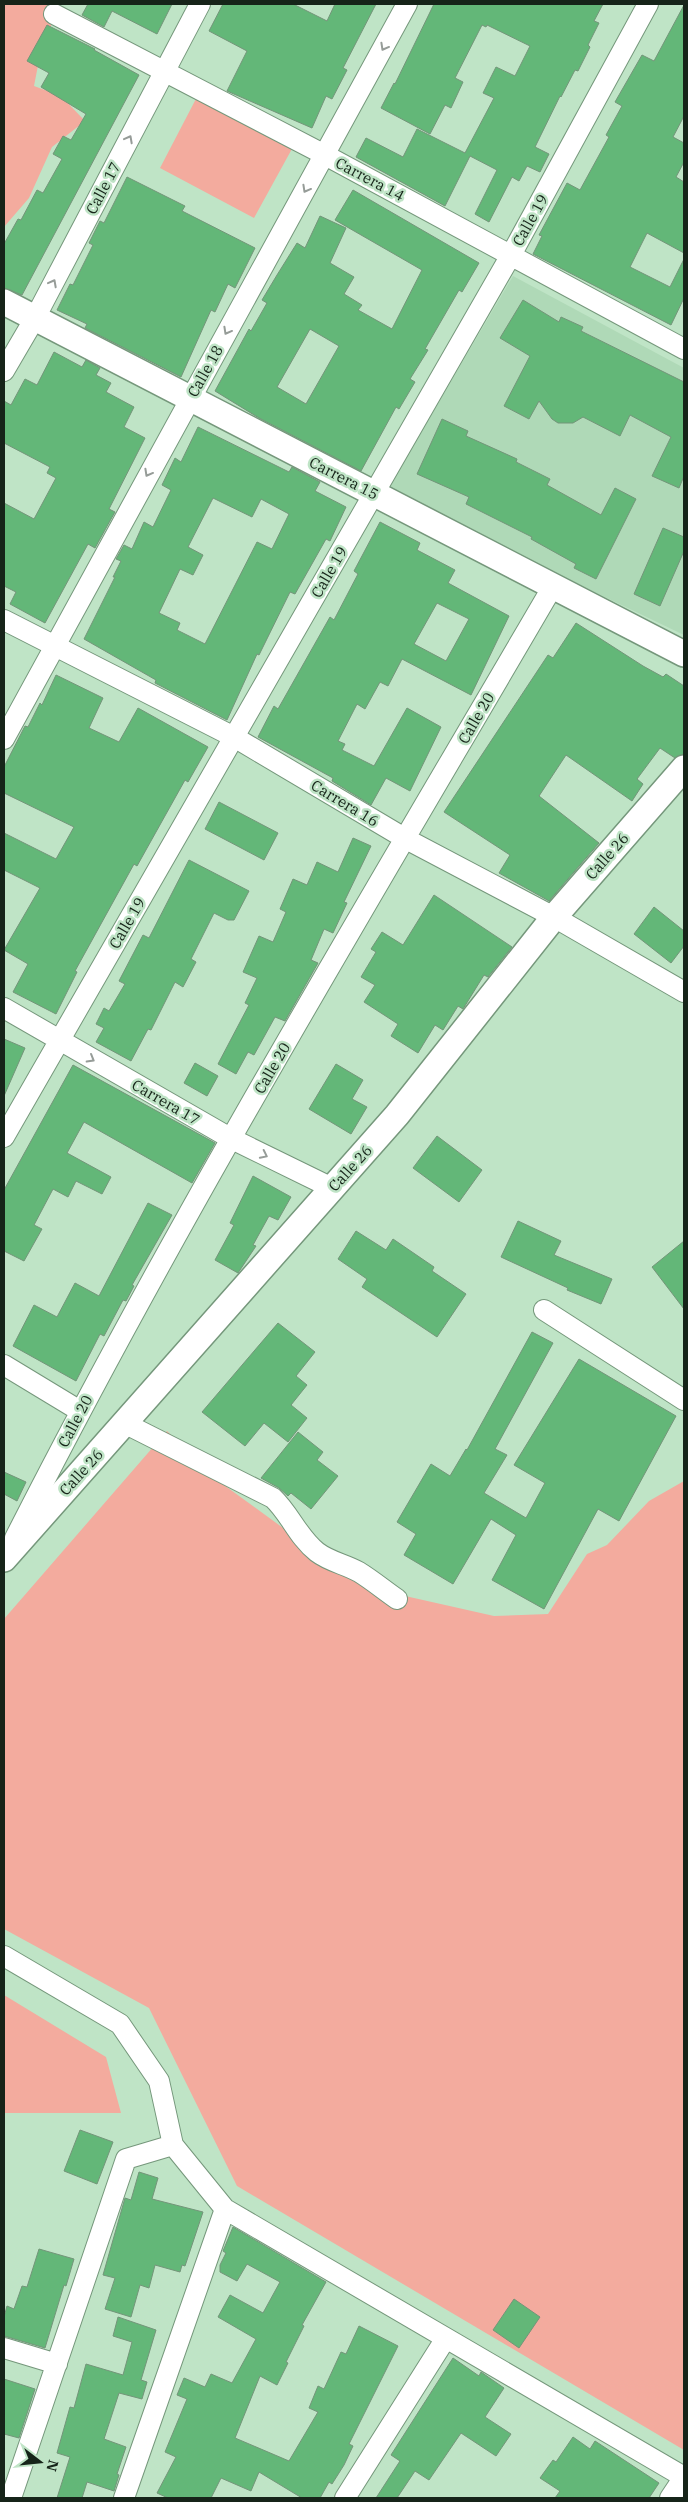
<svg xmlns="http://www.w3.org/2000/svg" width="688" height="2502" viewBox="0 0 688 2502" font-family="'IBM Plex Serif',serif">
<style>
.built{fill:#afd9b7}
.green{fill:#f3ab9e}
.building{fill:#63b778;stroke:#739579;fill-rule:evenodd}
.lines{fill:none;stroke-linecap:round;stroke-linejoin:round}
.minor-casing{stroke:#75977b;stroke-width:22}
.tertiary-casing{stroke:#75977b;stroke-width:28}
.minor{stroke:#fff;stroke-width:20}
.tertiary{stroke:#fff;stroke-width:25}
.oneway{stroke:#969c98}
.labels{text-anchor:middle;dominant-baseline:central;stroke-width:5;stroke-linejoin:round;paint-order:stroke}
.street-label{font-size:15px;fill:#162419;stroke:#bfe4c6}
</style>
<rect width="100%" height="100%" fill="#bfe4c6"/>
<path class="built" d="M513,276L684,368V635L386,492Z"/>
<path class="green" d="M4,4H60L41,50L34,86L61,96L85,121L52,147L29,198L4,227Z
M198,95L293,147L254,218L160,168Z
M167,1431L217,1480L290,1533L374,1589L494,1616L548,1614L587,1554L607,1545L649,1501L684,1481V2450L237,2186L149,2008L4,1929V1619Z
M4,1995L106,2057L121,2113H4Z"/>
<path class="building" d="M88,4H172L157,34L112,11L104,27L82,15Z
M223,4H293L327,21L335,4H376L343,68L347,70L332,99L326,96L312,128L227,91L247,51L209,31Z
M434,4H603L594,21L599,23L588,45L590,47L578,71L575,70L561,97L560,96L535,147L549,154L540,172L527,166L519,181L512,177L489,222L475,214L497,170L470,156L445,206L356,157L366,138L403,157L417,129L465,153L494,98L483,93L496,67L515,76L530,46L487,25L486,27L482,25L455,78L463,82L451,108L445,105L430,134L381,108L394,83L395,84Z
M684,5V116L673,137L684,143V162L676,177L684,182V253L647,233L630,267L670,287L684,259V298L671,325L533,254L542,236L539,235L567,183L580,190L609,137L606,135L622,106L615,102L642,55L654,61Z
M47,25L95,49L94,50L139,75L22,295L4,288V244L18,219L21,220L37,190L43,193L62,159L53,154L63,136L71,140L86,114L41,87L49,73L27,61Z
M127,177L185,206L182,211L255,248L235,288L228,284L215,312L211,310L181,377L85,328L87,324L57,310L70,284L73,285L93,245L89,243L100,221L104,223Z
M353,190L479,263L462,292L459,290L425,349L428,350L410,379L415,382L399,409L396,407L361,471L259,418L215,391L249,329L251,331L267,303L262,300L277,275L297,243L305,248L320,216L346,228L330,263L354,277L344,294L362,305L358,310L392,329L422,270L335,220ZM310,329L339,346L306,404L277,387Z
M523,300L559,322L561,317L583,327L581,331L684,382V476L679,488L652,476L671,437L630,415L620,436L583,417L573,423H558L552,419L539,401L529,419L504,406L530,356L500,338Z
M54,352L82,367L86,360L100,368L96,375L111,383L106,392L134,407L124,427L145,438L109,509L115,512L111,519L95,548L88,544L45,623L10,604L16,592L4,586V503L34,519L56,478L47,473L50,467L4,443V401L11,405L25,379L37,385Z
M442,419L468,431L466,436L517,459L516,462L550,479L547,485L601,515L615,488L636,499L596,579L574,568L576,564L531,539L532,537L466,504L469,497L417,474Z
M198,427L289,472L292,467L320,482L315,491L346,507L330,541L326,539L295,594L290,592L259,655L257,654L227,720L155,683L156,680L84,639L115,577H113L121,561L116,559L124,545L132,549L144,522L153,527L171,490L162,485L175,458L181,462ZM213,498L252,517L261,499L289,514L272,549L257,542L205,644L177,630L180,623L159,613L180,569L193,575L203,555L188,547Z
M380,522L420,543L417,550L455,570L448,583L509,616L471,695L402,659L388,686L380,682L365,709L357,704L338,741L345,744L342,750L374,766L407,708L441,727L410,791L386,778L371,805L332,781L333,778L258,737L274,706L278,709L330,617L334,620L358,574L354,571ZM437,603L469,619L446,661L414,644Z
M663,528L684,537V551L660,606L634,594Z
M576,623L643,666L663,677L666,674L684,686V754L675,758L660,748L637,779L643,784L632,801L566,755L539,796L599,843L549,901L499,873L510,855L444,812L548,655L553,658Z
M56,675L103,698L89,728L119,742L138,708L208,747L188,782L185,780L137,866L134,864L75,971L77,972L56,1014L13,992L28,964L4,950L40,888L4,870V833L56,859L74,827L4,793V767L25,726L28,727L40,703L42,705Z
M219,802L278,833L264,860L205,829Z
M353,838L371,846L344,902L347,903L333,933L324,929L311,960L318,963L285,1021L275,1017L254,1055L248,1052L236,1074L218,1064L249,1005L245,1003L257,978L243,972L259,936L273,942L286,912L280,909L293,879L307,885L317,862L338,872Z
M189,860L249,891L234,920H228L214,913L191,959L196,962L183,987L175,982L151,1030L148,1029L131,1061L96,1042L104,1028L96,1024L104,1008L109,1011L125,984L119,981L143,935L149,938Z
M434,895L512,947L488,977L484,975L463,1009L458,1006L443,1030L435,1025L418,1053L391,1036L398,1024L364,1002L375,985L361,977L376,952L371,949L382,932L403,945Z
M654,907L684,931V946L671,963L634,934Z
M4,1039L25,1048L4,1096Z
M195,1063L218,1076L207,1096L184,1083Z
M336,1064L363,1080L352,1099L367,1107L351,1134L309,1109Z
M73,1065L215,1143L192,1183L84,1122L67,1153L111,1177L102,1194L76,1181L68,1197L53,1189L34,1225L42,1229L24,1261L4,1251V1190Z
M437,1136L482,1170L459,1202L413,1168Z
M253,1176L291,1197L278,1220L269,1216L253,1245L256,1246L238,1273L215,1260L234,1225L230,1223Z
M148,1203L172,1215L132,1285L134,1286L126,1301L123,1300L104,1336L100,1334L76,1381L13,1346L34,1305L57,1317L75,1283L99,1296Z
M518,1221L561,1241L554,1255L612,1279L601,1304L567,1290L568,1288L501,1257Z
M356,1231L386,1250L393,1239L434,1267L432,1271L466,1294L437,1337L362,1287L367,1279L338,1259Z
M684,1241V1309L652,1267Z
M278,1323L315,1352L296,1376L307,1385L291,1405L307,1418L288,1442L264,1423L245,1446L202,1412Z
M532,1332L553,1343L495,1449L507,1455L484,1493L526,1518L545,1483L514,1465L579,1359L676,1416L619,1521L598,1509L544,1609L492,1580L516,1535L491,1519L453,1584L404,1555L416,1534L397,1522L431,1464L450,1476L466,1449L467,1450Z
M298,1432L323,1452L317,1460L338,1476L311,1509L291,1493L288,1496L279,1488L261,1478Z
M4,1472L26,1482L17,1501L4,1494Z
M80,2130L113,2142L97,2184L64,2171Z
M139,2172L158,2178L152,2199L203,2212L185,2266L182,2265L180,2272L155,2265L149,2288L140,2285L131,2317L105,2309L115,2278L103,2275L125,2198L131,2200Z
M233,2227L326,2282L302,2325L304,2326L286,2362L288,2363L277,2385L260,2376L235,2438L289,2461L318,2412L309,2408L318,2386L324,2389L341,2352L346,2354L359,2326L398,2346L349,2444L353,2446L344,2465L332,2484L329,2482L320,2498H302L259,2472L251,2491L221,2478L211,2498H168L157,2493L176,2457L165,2452L187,2399L177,2395L184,2378L205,2387L211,2374L232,2383L256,2339L218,2317L230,2295L263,2313L280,2282L247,2264L237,2281L220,2272V2265L226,2253L223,2251Z
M39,2249L74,2259L66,2286L64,2285L45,2348L4,2336V2317L7,2306L14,2309L22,2286L27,2287Z
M514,2299L540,2317L519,2348L493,2330Z
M118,2317L156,2330L141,2380L147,2382L142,2399L119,2393L104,2439L126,2447L117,2474L119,2475L114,2491L87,2482L82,2498H57L70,2457L57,2453L70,2407L74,2408L86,2364L123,2375L132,2342L113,2336Z
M453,2358L479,2376L481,2372L504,2388L485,2417L511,2434L496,2456L461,2433L429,2480L415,2471L397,2498H376L400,2461L391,2455Z
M4,2379L35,2389L19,2438L4,2434Z
M573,2437L590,2449L595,2441L659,2483L649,2498H555L560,2491L540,2478L553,2460L556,2462Z"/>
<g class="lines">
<defs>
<path id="minor" d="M54,14L325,155L684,349
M4,371L35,318L200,4
M4,620L234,737L406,839L554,917L684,992
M4,739L407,4
M4,1008L230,1138L332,1188
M4,1137L511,255L648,4
M544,1310L684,1400
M4,1365L80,1411
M124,1423L273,1498C290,1514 298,1537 317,1552C330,1562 345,1564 359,1572C372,1580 384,1590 397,1599
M15,1538C180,1213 369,901 553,586
M4,1956L120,2024L159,2081L173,2145L225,2209L684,2477
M4,2348L57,2364
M11,2498L126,2159L173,2145
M124,2498L225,2209
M345,2498L446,2338
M670,2498L684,2477"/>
<path id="tertiary" d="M4,302L684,654
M4,1559L397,1115L554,917L684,768"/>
</defs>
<use href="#minor" class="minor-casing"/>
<use href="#tertiary" class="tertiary-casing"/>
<use href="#minor" class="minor"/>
<use href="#tertiary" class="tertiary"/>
</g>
<defs><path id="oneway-chevron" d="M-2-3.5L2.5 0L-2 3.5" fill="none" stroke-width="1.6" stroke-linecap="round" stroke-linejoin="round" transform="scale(1.25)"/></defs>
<g class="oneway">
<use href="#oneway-chevron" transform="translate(384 47) rotate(119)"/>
<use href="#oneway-chevron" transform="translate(129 139) rotate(-62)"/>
<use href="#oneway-chevron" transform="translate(306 189) rotate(119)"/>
<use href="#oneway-chevron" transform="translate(53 283) rotate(-62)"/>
<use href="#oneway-chevron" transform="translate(227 331) rotate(119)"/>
<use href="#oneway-chevron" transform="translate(148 473) rotate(119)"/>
<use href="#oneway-chevron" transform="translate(91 1059) rotate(30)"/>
<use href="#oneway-chevron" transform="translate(264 1155) rotate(26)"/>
</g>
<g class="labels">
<g class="street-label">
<text transform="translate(370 179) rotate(28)">Carrera 14</text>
<text transform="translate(103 188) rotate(-62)">Calle 17</text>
<text transform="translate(530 220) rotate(-61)">Calle 19</text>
<text transform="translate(205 371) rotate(-61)">Calle 18</text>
<text transform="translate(344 478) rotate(27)">Carrera 15</text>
<text transform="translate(329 572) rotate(-60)">Calle 19</text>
<text transform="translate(476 718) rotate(-60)">Calle 20</text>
<text transform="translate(345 803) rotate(31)">Carrera 16</text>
<text transform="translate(607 856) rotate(-49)">Calle 26</text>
<text transform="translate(127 923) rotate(-60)">Calle 19</text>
<text transform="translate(272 1068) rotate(-60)">Calle 20</text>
<text transform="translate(166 1102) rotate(30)">Carrera 17</text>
<text transform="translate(350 1168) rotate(-48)">Calle 26</text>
<text transform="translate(75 1421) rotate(-62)">Calle 20</text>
<text transform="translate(81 1472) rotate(-48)">Calle 26</text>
</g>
</g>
<rect width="688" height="2502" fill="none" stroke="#162419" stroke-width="10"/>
<g transform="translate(40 2462) rotate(106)" stroke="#bfe4c6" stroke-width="4" paint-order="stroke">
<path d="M0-4L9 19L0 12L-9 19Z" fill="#162419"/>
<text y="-8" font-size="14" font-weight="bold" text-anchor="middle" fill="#162419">N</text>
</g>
</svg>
